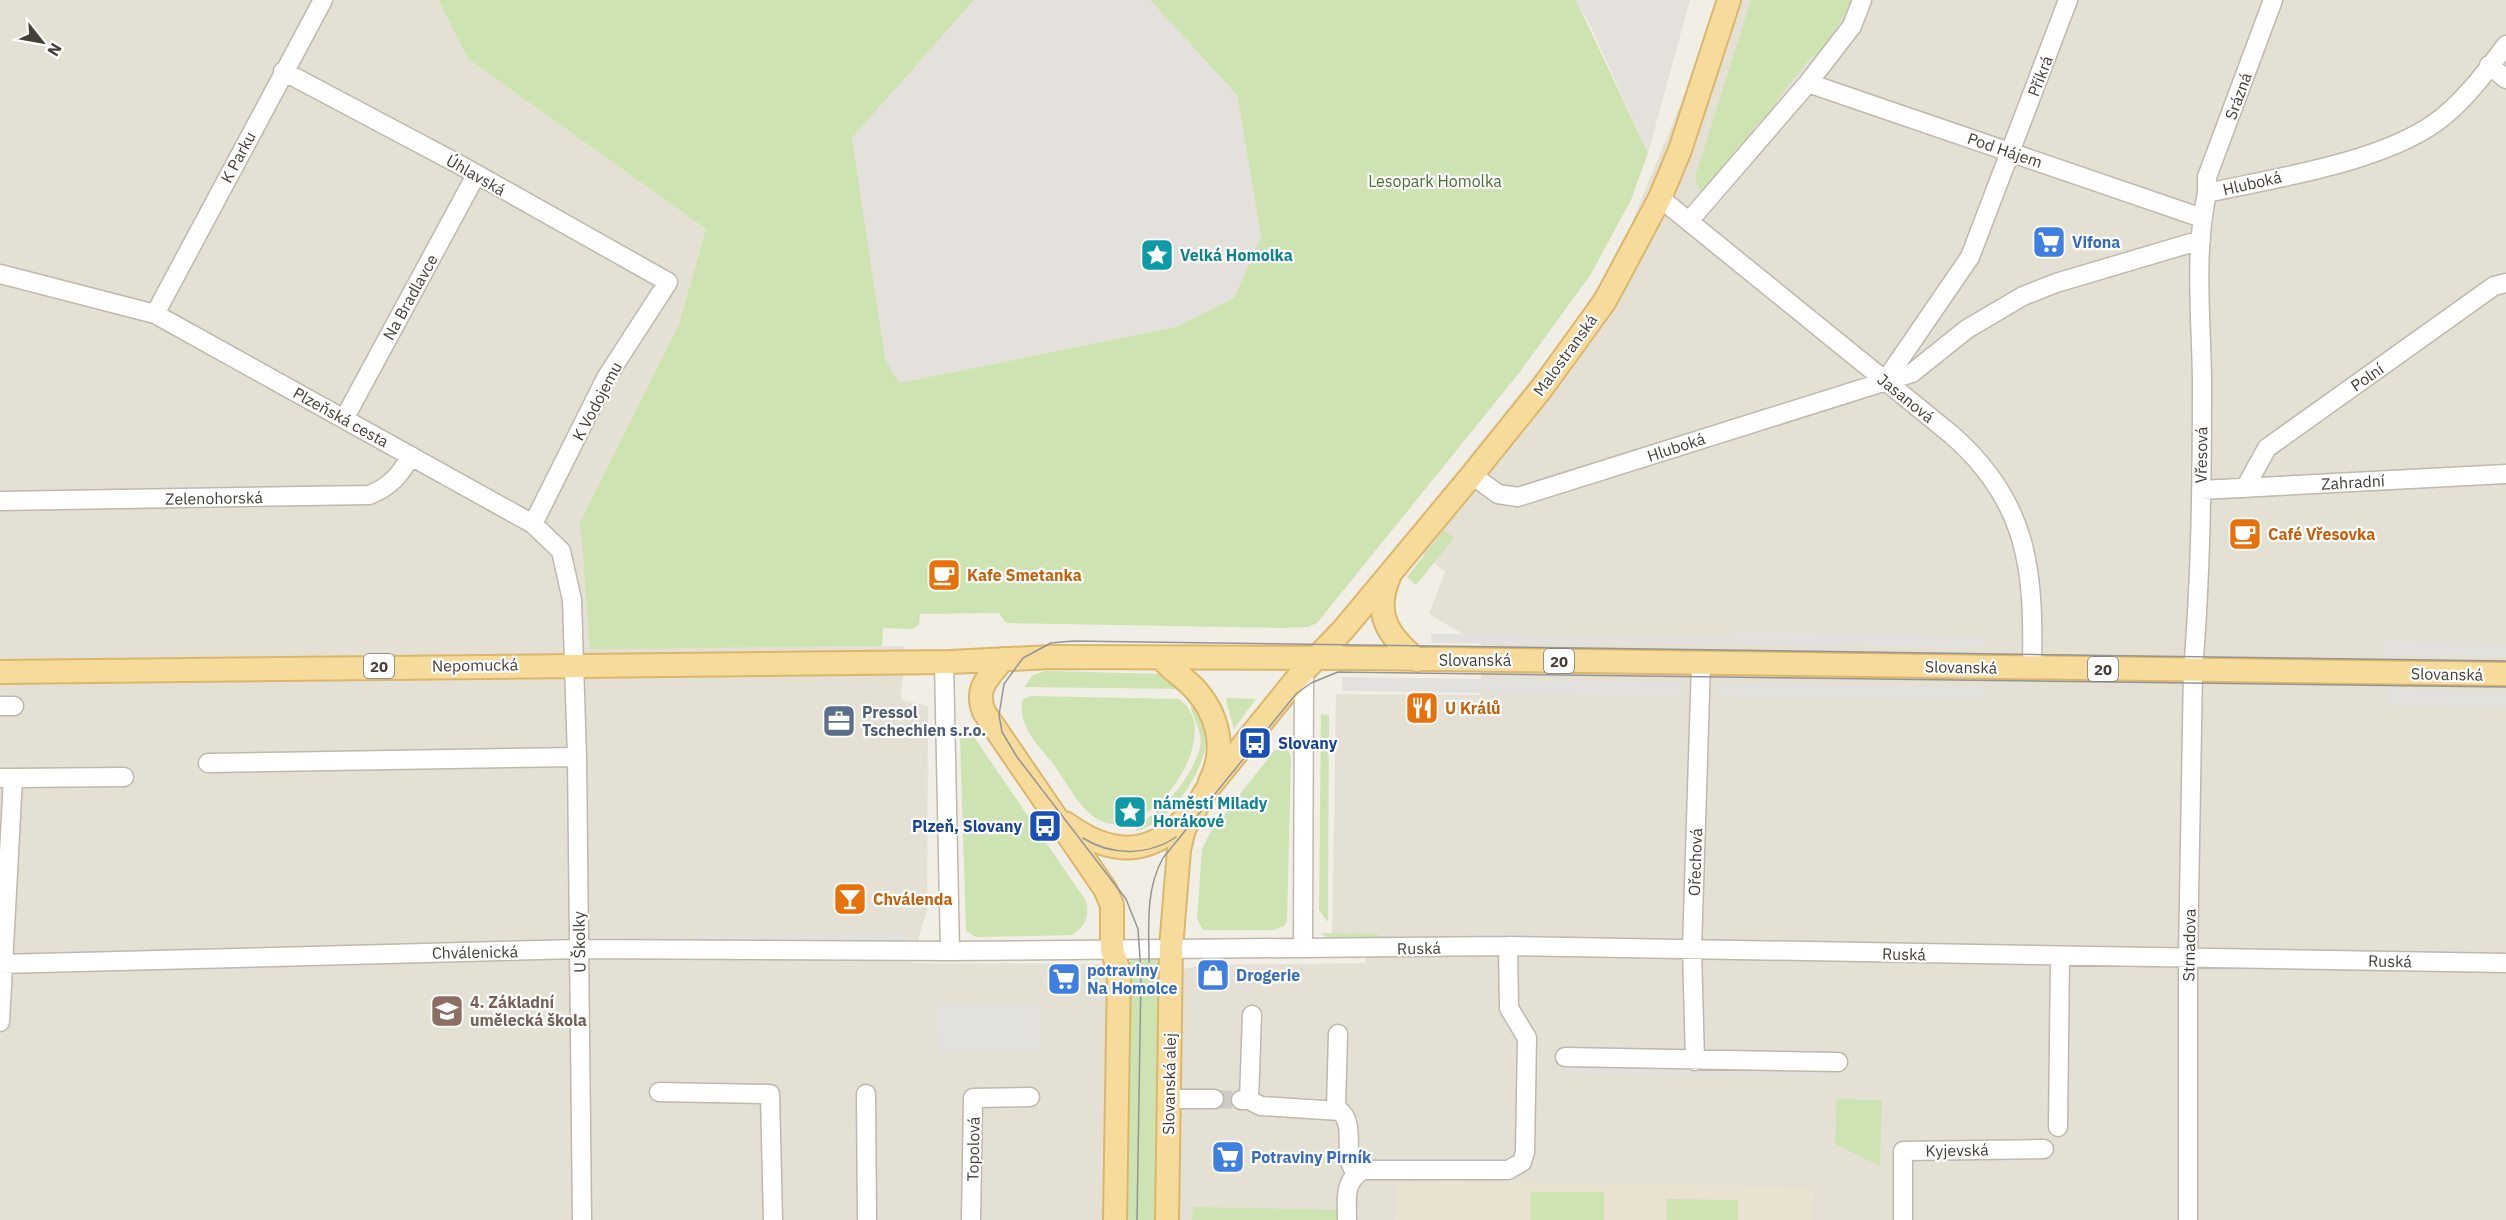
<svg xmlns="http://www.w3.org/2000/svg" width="2506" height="1220" viewBox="0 0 2506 1220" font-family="'IBM Plex Sans',sans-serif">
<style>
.residential{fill:#e5e0d4}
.industrial{fill:#e4e0db}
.education{fill:#eae2d1}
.green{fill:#cde3b2}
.parking{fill:#e3e1de}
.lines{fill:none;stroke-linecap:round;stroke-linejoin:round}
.minor-tunnel{stroke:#cecbc3;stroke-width:18;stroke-dasharray:18 9;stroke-linecap:butt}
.minor-casing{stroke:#bfb8ac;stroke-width:21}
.major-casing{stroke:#dab76c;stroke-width:26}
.minor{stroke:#fff;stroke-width:18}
.major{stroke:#f6db9a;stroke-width:22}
.tram{stroke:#959595;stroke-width:1.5}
.labels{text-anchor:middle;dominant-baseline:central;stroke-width:4.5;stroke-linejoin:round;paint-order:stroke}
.shield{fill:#fff;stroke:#7c7872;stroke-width:1.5}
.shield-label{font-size:15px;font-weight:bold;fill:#443e36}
.street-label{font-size:16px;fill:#443e36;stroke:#fff}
.park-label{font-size:16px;fill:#48702e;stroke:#fff}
.shop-label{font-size:16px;font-weight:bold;fill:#366cbe;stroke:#fff;text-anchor:start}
.culture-label{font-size:16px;font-weight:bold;fill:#0d838f;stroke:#fff;text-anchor:start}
.food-label{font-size:16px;font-weight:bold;fill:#c56008;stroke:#fff;text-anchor:start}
.service-label{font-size:16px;font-weight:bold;fill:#4e5e75;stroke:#fff;text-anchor:start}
.transit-label{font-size:16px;font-weight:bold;fill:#164399;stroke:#fff;text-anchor:start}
.education-label{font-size:16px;font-weight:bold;fill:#785e54;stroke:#fff;text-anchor:start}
</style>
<rect width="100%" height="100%" fill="#f1eee6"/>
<path class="residential" d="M0,0H438L468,59L706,229L679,324L580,522L590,648L904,646L901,700L928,706L927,910L911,963L1097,964L1170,973L1199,965L1365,963L1369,936L1332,935L1336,694L1481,695L1482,645L1429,614L1445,572L1404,538L1569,332L1621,249L1690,81L1718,0H2506V1220H0Z"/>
<path class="industrial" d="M974,0H1150L1237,95L1261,237L1234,298L1176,327L899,383L885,358L852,138Z
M1576,0H1690L1648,153L1592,29Z"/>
<path class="education" d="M1447,1181L1813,1188L1812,1220H1395L1397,1185Z"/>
<path class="green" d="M438,0H974L852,138L885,358L899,383L1176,327L1234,298L1261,237L1237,95L1150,0H1576L1648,153L1631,200L1591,274L1519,373L1317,623L1308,627L1280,628L1006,623L999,613L920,614L919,625L912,629L883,628L882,646L590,649L580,522L679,324L706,229L468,59Z
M1751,0H1853L1820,55L1811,57L1777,100C1777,114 1763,116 1754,127L1755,135L1743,142L1733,152L1734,161L1706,191L1701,192L1696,184V174Z
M1444,530L1454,538L1416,585L1407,577Z
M1045,671L1164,674L1186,689L1024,687L1033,675Z
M1031,696L1179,699C1228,732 1151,844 1101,821C1081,812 1067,783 1054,765C1039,746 1019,728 1022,702L1023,699Z
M1191,697C1198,710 1205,721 1206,736C1207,770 1170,823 1136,831C1140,821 1148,819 1156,812C1175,796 1194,771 1200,747C1204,728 1187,714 1191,697Z
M1227,698L1256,699L1234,729L1226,700Z
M1321,714L1329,715L1328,922L1319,910Z
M966,732L972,734L1086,901C1090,916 1085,927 1072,935L976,937L966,931L960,738Z
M1280,747L1288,751L1291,757L1287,921L1284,926L1274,930H1203L1197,919L1202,849L1211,831L1274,751Z
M1321,933L1378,934V942L1330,939Z
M1133,957H1156L1164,967H1126Z
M1125,976L1164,977L1157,1220H1127L1123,1215Z
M1837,1099L1882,1100L1880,1166L1835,1144Z
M1531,1192H1604V1220H1531Z
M1667,1199L1738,1200V1220H1667Z
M1193,1207L1347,1210V1220H1192Z"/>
<path class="parking" d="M1735,632L1983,636V648L1735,645Z
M1431,634L1732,637V645L1431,643Z
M2385,641L2506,643V657L2384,656Z
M1342,677L1679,682V696L1342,691Z
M1718,683L1983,687V700L1718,697Z
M2388,689L2506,691V707L2388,705Z
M905,933V943L697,944V935Z
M1039,1004L1040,1051L938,1052L937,1005Z
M1565,1061L1825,1065V1077L1564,1073Z"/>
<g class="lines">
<path class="minor-tunnel" d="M1214,1099L1241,1100"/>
<defs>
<path id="minor" d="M2489,65L2506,79
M283,71L462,166L668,282L606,378L533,524
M1808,83L2202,218
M2207,193V177L2273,0
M1660,198L1952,435C2029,503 2034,571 2032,667
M1689,221L1808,83L1852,26L1862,0
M0,274L155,314L533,524L561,551L572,600L577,757L582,1220
M155,314L323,0
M1885,381L1970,257L2068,0
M344,419L476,175
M1472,475L1498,494L1518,497L1912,373L1967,329L2023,296L2056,283L2201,240
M2245,488L2267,448L2494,286L2506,283
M2201,490L2506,474
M0,501L369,495C390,487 400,475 411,456
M944,662L950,951
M0,706H14
M208,763L577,757
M0,778H13L0,1022
M13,778L124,777
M1303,948L1304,670
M0,964L580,949L950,951L1508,946L2506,963
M1565,1057L1838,1062
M1695,1061L1692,949L1701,663
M659,1092L770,1094L773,1220
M866,1094L867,1220
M1168,1099H1214
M1241,1100H1249L1261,1106L1340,1111C1357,1126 1341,1156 1356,1173
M1249,1100L1252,1015
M1336,1109L1338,1034
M2058,1127L2060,957
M971,1220L973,1098L1030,1097
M1347,1220C1347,1200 1343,1181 1363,1170H1508L1522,1162L1525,1152L1527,1038L1509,1008L1508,946
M1903,1220V1151L2044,1149
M2188,1220V958L2193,670C2201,574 2202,476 2202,379C2201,318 2194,253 2207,193C2275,178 2378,163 2435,123C2463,103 2486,72 2506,45"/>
<path id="major" d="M1389,577C1373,614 1388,636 1417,660
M1003,659C990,676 974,687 984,712L1105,889L1112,905V949L1119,972L1115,1220
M1162,659C1172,670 1183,677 1193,687C1218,713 1227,749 1210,782
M0,672L950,662L1051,657L1364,658L2506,674
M1065,823C1109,855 1149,859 1187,816
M1167,1220L1171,948L1179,850L1184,829L1206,791L1299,676L1343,630L1472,475L1542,388L1605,301L1660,198L1680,150L1729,0"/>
</defs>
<use href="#minor" class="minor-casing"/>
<use href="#major" class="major-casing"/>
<use href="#minor" class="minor"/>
<use href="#major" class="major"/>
<path class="tram" d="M1083,838C1111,856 1148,856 1176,837
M1149,962C1149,927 1145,890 1163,858L1296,694L1311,683L1338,672L2506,687
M1137,1220L1141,973L1138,929L1126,899L1017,757L1002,732L999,715L1004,684L1023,658L1051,643L1073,641L2506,661"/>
</g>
<defs>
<symbol id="supermarket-square" viewBox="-11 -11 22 22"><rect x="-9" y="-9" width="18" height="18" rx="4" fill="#3f7fe0" stroke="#fff"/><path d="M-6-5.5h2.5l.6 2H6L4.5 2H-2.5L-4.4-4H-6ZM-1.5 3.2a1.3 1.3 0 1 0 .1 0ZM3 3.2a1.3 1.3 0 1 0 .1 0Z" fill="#fff"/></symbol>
<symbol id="sight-square" viewBox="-11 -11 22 22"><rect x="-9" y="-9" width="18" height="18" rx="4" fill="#0f9aa8" stroke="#fff"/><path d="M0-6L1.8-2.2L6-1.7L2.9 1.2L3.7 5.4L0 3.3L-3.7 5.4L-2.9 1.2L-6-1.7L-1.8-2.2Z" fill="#fff"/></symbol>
<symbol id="cafe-square" viewBox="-11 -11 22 22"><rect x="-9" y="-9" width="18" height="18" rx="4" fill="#e8710a" stroke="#fff"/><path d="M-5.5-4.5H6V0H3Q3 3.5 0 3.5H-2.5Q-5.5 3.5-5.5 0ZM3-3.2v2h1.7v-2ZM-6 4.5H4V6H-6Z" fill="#fff"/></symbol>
<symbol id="restaurant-square" viewBox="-11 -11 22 22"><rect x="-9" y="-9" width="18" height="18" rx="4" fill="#e8710a" stroke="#fff"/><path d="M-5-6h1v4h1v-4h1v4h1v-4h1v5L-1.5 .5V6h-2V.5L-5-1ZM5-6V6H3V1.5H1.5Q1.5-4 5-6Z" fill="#fff"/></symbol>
<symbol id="office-square" viewBox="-11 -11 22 22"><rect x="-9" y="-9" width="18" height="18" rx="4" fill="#5c6f8a" stroke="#fff"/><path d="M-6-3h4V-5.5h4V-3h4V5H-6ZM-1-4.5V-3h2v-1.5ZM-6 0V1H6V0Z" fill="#fff"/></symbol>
<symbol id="bus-square" viewBox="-11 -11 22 22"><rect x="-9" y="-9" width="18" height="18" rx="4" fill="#1a4fb4" stroke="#fff"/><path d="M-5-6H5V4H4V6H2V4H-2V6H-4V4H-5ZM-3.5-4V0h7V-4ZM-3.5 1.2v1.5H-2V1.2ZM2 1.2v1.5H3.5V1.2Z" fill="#fff"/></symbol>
<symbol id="bar-square" viewBox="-11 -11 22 22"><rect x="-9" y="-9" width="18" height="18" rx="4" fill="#e8710a" stroke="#fff"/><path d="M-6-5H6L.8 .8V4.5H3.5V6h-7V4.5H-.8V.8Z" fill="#fff"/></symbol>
<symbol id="shop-square" viewBox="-11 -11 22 22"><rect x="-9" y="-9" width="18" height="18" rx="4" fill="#3f7fe0" stroke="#fff"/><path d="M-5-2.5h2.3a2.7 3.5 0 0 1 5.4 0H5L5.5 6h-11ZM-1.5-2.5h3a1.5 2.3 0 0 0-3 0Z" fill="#fff"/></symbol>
<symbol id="school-square" viewBox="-11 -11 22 22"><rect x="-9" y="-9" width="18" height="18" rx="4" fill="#8d6e63" stroke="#fff"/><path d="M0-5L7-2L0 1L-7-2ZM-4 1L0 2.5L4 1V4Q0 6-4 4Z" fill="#fff"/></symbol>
</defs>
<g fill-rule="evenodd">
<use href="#supermarket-square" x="2030" y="223" width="38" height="38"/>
<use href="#sight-square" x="1138" y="236" width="38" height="38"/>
<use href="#cafe-square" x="2226" y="515" width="38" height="38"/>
<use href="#cafe-square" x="925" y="556" width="38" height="38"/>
<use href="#restaurant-square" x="1403" y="689" width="38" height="38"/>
<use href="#office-square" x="820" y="702" width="38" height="38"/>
<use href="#bus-square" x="1236" y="724" width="38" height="38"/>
<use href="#sight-square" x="1111" y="793" width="38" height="38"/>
<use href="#bus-square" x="1026" y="807" width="38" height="38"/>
<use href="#bar-square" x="831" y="880" width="38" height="38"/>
<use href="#shop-square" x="1194" y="956" width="38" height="38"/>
<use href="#supermarket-square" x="1045" y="960" width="38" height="38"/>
<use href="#school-square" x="428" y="992" width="38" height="38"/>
<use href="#supermarket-square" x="1209" y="1138" width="38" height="38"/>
</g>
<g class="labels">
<g class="shield">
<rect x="1544" y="649" width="30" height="24" rx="4.5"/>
<rect x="364" y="654" width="30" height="24" rx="4.5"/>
<rect x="2088" y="657" width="30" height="24" rx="4.5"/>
</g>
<g class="shield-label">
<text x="1559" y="661">20</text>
<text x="379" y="666">20</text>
<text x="2103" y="669">20</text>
</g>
<g class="street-label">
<text transform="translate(2040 76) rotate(-69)">Příkrá</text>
<text transform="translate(2238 96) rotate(-70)">Srázná</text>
<text transform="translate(2005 150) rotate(19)">Pod Hájem</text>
<text transform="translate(238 157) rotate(-62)">K Parku</text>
<text transform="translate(476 175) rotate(30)">Úhlavská</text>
<text transform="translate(2252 183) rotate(-13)">Hluboká</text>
<text transform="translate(410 297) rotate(-61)">Na Bradlavce</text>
<text transform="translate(1565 355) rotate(-54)">Malostranská</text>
<text transform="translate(2367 377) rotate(-35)">Polní</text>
<text transform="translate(1906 398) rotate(39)">Jasanová</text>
<text transform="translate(597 401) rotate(-62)">K Vodojemu</text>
<text transform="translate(341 417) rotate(29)">Plzeňská cesta</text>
<text transform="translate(1676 447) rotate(-18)">Hluboká</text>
<text transform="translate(2201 455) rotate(-89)">Vřesová</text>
<text transform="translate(2353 482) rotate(-3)">Zahradní</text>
<text transform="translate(214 498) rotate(-1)">Zelenohorská</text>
<text x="1475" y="660">Slovanská</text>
<text transform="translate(475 665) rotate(-1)">Nepomucká</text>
<text transform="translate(1961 667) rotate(1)">Slovanská</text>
<text transform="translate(2447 674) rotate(1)">Slovanská</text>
<text transform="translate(1695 862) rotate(-88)">Ořechová</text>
<text transform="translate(579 942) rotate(-91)">U Školky</text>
<text transform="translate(2189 945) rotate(-89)">Strnadova</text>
<text transform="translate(1419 948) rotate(-1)">Ruská</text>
<text transform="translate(475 952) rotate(-1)">Chválenická</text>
<text transform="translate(1904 954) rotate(1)">Ruská</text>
<text transform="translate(2390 961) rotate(1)">Ruská</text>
<text transform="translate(1169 1084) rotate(-89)">Slovanská alej</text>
<text transform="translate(973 1149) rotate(-89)">Topolová</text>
<text transform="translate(1957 1150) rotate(-1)">Kyjevská</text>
</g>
<g class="park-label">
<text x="1435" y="181">Lesopark Homolka</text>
</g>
<g class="shop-label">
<text x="2072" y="242">Vifona</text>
<text x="1087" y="970">potraviny<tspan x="1087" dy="18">Na Homolce</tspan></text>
<text x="1236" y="975">Drogerie</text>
<text x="1251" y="1157">Potraviny Pirník</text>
</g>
<g class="culture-label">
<text x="1180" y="255">Velká Homolka</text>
<text x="1153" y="803">náměstí Milady<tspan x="1153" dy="18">Horákové</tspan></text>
</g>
<g class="food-label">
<text x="2268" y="534">Café Vřesovka</text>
<text x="967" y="575">Kafe Smetanka</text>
<text x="1445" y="708">U Králů</text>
<text x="873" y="899">Chválenda</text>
</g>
<g class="service-label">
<text x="862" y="712">Pressol<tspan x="862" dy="18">Tschechien s.r.o.</tspan></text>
</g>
<g class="transit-label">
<text x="1278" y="743">Slovany</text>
<text x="1022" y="826" text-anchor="end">Plzeň, Slovany</text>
</g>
<g class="education-label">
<text x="470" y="1002">4. Základní<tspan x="470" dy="18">umělecká škola</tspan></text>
</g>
</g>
<g transform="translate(42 42) rotate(121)" stroke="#ffffff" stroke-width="4.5" paint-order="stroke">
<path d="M0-4.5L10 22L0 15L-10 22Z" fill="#443e36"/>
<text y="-9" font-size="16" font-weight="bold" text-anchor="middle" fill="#443e36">N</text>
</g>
</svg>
